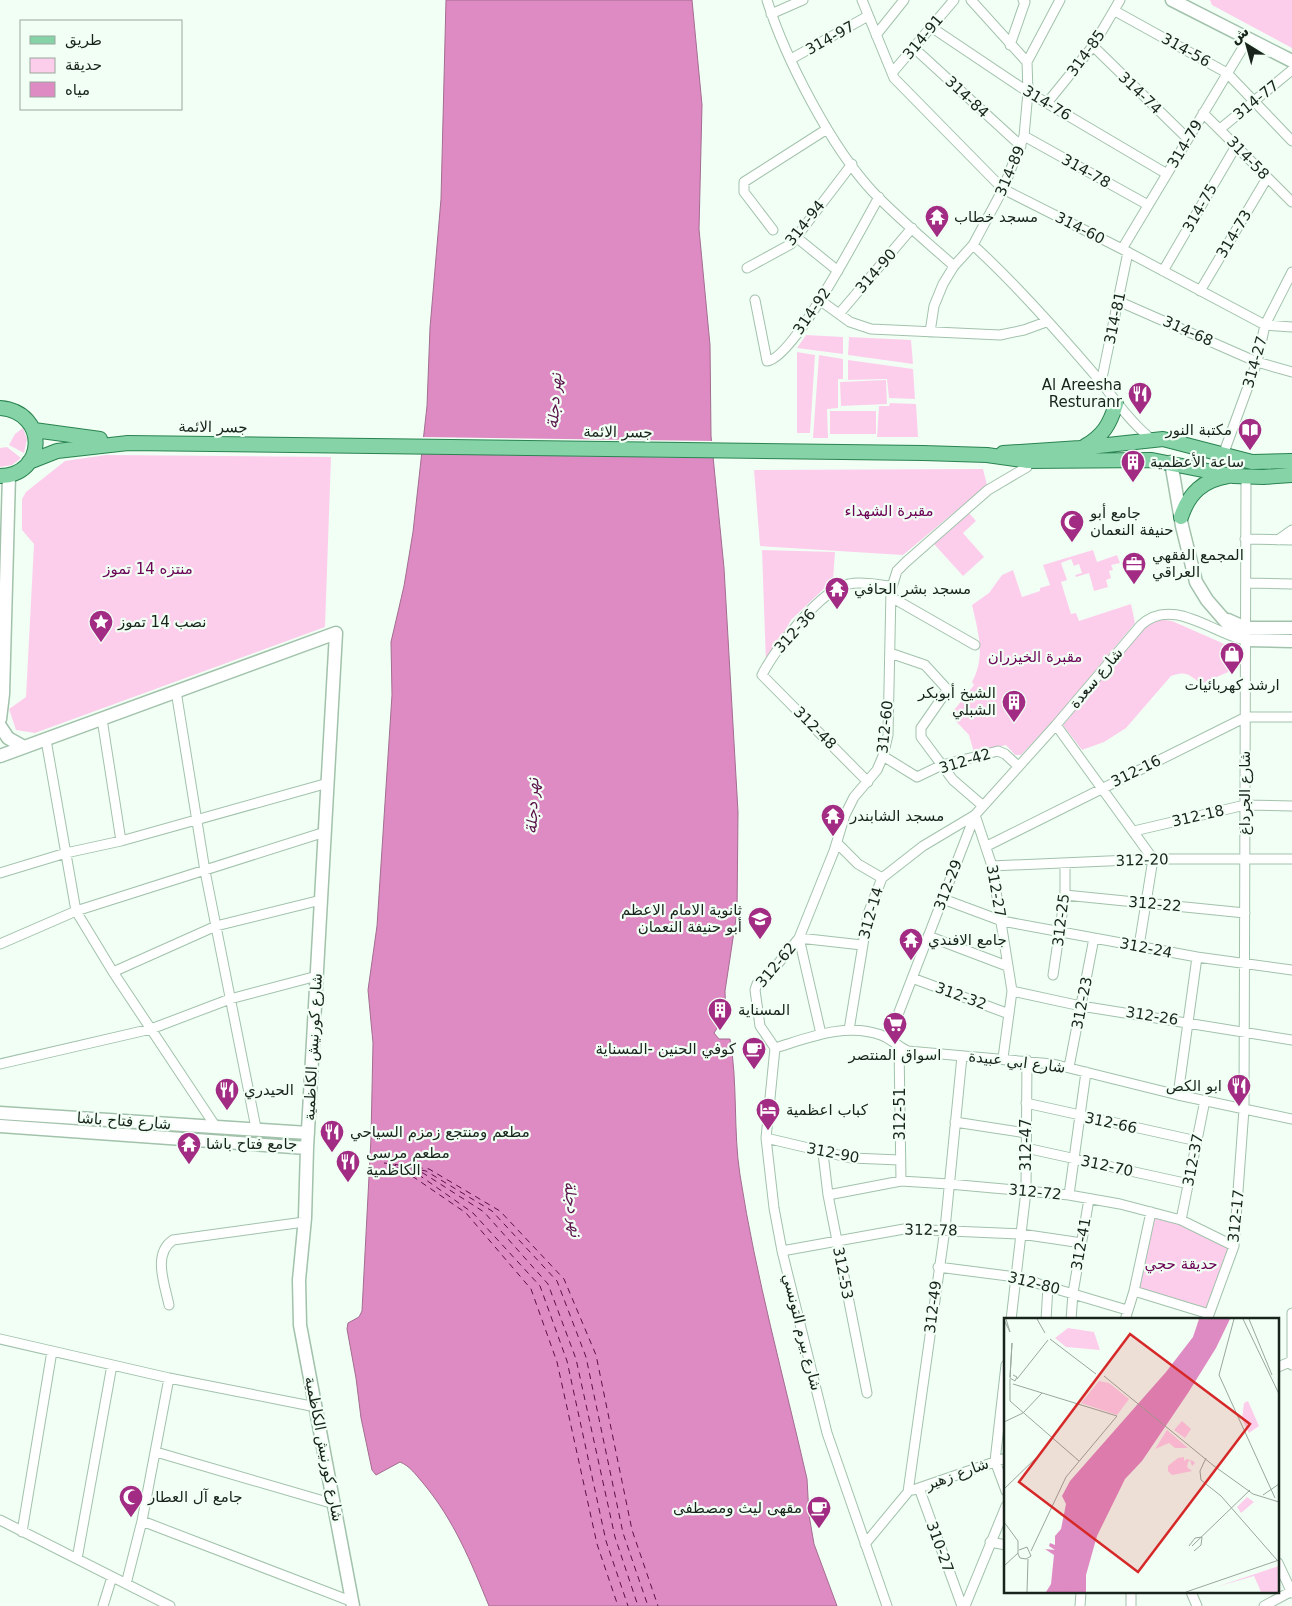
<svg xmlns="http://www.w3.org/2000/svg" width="1292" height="1606" viewBox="0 0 1292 1606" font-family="'DejaVu Sans',Vazirmatn,sans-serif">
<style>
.green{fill:#fdceec}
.water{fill:#df8bc3;stroke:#a36c91}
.pier{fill:#f1fff5}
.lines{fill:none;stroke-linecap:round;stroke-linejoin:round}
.ferry{stroke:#5a1048;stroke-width:1;stroke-dasharray:6 5;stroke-linecap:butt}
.street-casing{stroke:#a2c2ab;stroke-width:11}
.secondary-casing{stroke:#a2c2ab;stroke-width:15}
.primary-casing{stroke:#2a8350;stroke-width:16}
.street{stroke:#fff;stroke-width:9}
.secondary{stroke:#fff;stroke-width:12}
.primary{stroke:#85d3a7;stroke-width:14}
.labels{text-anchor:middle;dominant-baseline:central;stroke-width:4.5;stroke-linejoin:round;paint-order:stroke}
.street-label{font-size:15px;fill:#18241b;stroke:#f1fff5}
.poi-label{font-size:15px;fill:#18241b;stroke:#f1fff5;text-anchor:start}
.park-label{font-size:15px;fill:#6c0355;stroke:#f1fff5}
.water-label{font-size:16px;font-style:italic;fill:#5a1048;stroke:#f1fff5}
.inset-river{fill:none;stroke:#df8bc3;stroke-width:2.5}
.inset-road{fill:none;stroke:#9aa79e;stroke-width:1}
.view{fill:#d62828;fill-opacity:0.15;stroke:#d62828;stroke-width:2.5}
.inset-edge{fill:none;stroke:#18241b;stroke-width:2.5}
</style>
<rect width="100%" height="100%" fill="#f1fff5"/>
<path class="green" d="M1210,0H1292V48L1212,5Z
M806,335L843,337V354L797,348Z
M849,337L911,340L913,364L848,355Z
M797,352L815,355L810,433H797Z
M819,355L843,359V379H838V408L827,409L828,438H813Z
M848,360L913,369L915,399L889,398L887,379L848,380Z
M886,380L887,404L841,406L840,382Z
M890,403L916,404L918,437H877L879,406H889Z
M830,411H876V434H830Z
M23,428L27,439L24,453L9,445L15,434Z
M7,447L21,458L12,465L0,467V448Z
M106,455L331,457L325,627L35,733L16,730L9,709L26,697L34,544L22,530V499L26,492L65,461Z
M983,469L987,485L903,555L760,546L754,470Z
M969,513L976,521L963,533L984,557L963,576L934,544Z
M762,550L835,552L833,580L791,620L766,664Z
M1093,550L1097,562L1117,555L1120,563L1111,565L1113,570L1109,571L1111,578L1106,580L1108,587L1094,591L1089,573L1076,577L1075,575L1082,573L1079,564L1074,566L1071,559L1061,563L1067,580L1061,582L1071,614L1076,613L1079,621L1131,604L1135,623L1053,721L1021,755H1015L1006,745L974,753L969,735L950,715L974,685L972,682C986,657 978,631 972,605L989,593L1002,575L1013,570L1022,597L1040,591V588L1050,585L1043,565Z
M1159,619L1172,621L1229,646V658L1236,663L1235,669L1201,684C1190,675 1186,670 1171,676L1126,728L1104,742L1082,750L1063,725L1144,628Z
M1151,1212L1234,1246L1209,1314L1138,1292Z"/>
<path class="water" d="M446,0H692L702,105L699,229L710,345L711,436L724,568L738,812L737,912L725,991L726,1021L719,1025L714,1033L719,1039H730C738,1084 733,1130 740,1175C756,1278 784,1378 807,1479L809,1515L814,1544L837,1606H489C471,1562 454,1520 423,1483C416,1475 410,1466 400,1462L376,1475L372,1470L361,1418L356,1378L347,1329L348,1323L359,1317L362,1311L371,1138L373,1043L368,990L377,926L392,695L391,642L404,586L413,532L427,406L430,328L441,199Z"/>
<path class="pier" d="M421,437L714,441L715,458L420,454Z"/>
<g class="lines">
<path class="ferry" d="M384,1163L429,1169L500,1211L564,1279L596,1355L632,1530L658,1606
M387,1164L419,1175L473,1213L540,1286L567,1361L606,1541L628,1606
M390,1164L423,1173L484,1212L548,1284L576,1359L615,1537L638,1606
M400,1166L426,1171L492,1211L557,1281L586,1357L623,1533L648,1606
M392,1167L415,1178L466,1213L531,1289L557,1362L597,1544L618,1606"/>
<defs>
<path id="street" d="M767,0C785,58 831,147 873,192C898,218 927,242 954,266
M862,0L894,78L1003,189L1122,249L1265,325L1292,327
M971,0L1027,62
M1115,11L1227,73L1292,141
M771,14L803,0
M931,27L1028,92L1167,174
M876,35L904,0
M1010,45L1025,2L1023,0
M1093,46L1188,139
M914,48L1021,146
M791,59L868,16
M892,73L954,0
M1047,103L1093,46L1120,0
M1203,113L1292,202
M1220,129L1292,70
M1024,136L1148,205
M773,230L744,192V182L827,129
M796,237L838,271
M973,245C1018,286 1061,335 1101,382C1117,403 1131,422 1151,439
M1122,249L1248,39
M747,268L791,244L852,164
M1163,271L1236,146
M1200,291L1267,178
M755,300L767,361C794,359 863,225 879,197
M821,301L850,322L871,329L1000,335L1024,330L1046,322
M1118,301L1257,362L1292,372
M839,314L912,228
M930,332L934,306L943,284L954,266L973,245L1003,189L1024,136L1028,92L1027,62L1060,0
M1101,383L1128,252
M1223,455L1257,362L1265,325L1292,272
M1245,539L1292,540
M1278,540L1292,530
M1246,583L1292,584
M891,597L975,645
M890,653L925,665L946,688V692L921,728V737L953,780L982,805
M176,691L205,871L256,1128
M102,719L121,841
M1056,725L1153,859L1139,946
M46,740L76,911L113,972L216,1127
M883,756L917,777L942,765L998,751L1005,754L1018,766
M868,782L762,675C774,650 822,588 849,584C862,581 878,585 892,586
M975,815L992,866L1012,991L1003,1058
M1134,831L1245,805L1292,806
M837,843L858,864L882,878
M987,846L1246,717H1292
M992,866L1153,859H1292
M0,873L66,853L121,841L328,783
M1065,895L1245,913
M943,899L1002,921L1197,957L1292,970
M928,936L1007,966
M0,944L76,911L325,832
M113,972L216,926L321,900
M1053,975L1065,895V864
M912,978L1009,1014
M1012,991L1081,1006L1292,1040
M849,1030L868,914L882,878L923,846L975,815
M821,1034L799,938L834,851L845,815L854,797L877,770L883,756L888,735L891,590L897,571L906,562L988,490L1027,467L1028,461
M889,1038L975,815L1056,725L1141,625C1171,597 1210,631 1241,639
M899,1046L901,1181
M775,1048L766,1138L774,1208L782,1251L827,1433L887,1606
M775,1048C808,1038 846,1022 881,1035C892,1039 898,1047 908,1051L1053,1064L1178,1095L1292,1119
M775,1048L760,1026L755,990L757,984L772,971L799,938L862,945
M0,1064L151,1029L230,999L317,976
M1069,1067L1094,938
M1178,1095L1197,957
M1026,1103L1197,1141
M955,1122L1026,1133
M766,1138L851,1158L900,1160
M1026,1148L1189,1184
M823,1153L828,1195L867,1393
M828,1195L901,1181L949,1184L1069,1195L1120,1204L1181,1220L1234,1246
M1069,1195L1086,1072
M1181,1220L1205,1100
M782,1251L904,1229L1021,1234L1082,1243
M938,1267L1016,1277L1127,1310
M1134,1291L1209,1314
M169,1305C165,1285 152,1254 173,1240L304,1222
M1292,1313V1365
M1011,1320L1026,1191L1027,1060
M1046,1320L1048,1286
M1071,1320L1073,1293L1089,1199
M1125,1320L1134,1291L1151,1212
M1207,1320L1234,1246L1244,1109L1246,477
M0,1339L169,1378L316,1407
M1006,1365L995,1461L1006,1491
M1278,1367L1292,1361
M156,1452L334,1504
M919,1488L962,1606
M913,1490L1006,1458
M0,1520L170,1606
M142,1521L353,1602
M22,1532L52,1351
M990,1542L1006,1545
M865,1544L908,1492L945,1229L962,1056
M77,1559L112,1365
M1278,1563L1292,1593
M126,1584L142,1521L169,1378
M1191,1592L1197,1606
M103,1606L112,1577
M965,1606L1006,1506
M1080,1606L1081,1592
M1131,1606V1592
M1264,1606L1292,1591"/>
<path id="secondary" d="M1172,0L1292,61
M1171,462L1182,526L1196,582L1207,600L1233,630L1246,640L1292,641
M1228,620L1246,628H1292
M0,719L3,694L9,475
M0,726L8,738L24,747
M0,756L336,633L307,1148L305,1218L299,1280L300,1325L353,1606
M0,1113L308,1133
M0,1126L307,1148"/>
<path id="primary" d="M0,408C49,412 46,476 0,476
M34,430L100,439
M1085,446C1103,436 1110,424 1116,404
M1003,453L1080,448L1163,439L1252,462L1292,461
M29,462L57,451L128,443L923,453L987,455L1028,461L1152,460L1233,476L1263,477L1292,475
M1181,517C1189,493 1203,480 1228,476"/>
</defs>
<use href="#street" class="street-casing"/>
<use href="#secondary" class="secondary-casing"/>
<use href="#primary" class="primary-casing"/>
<use href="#street" class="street"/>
<use href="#secondary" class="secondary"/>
<use href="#primary" class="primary"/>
</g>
<defs>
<symbol id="temple-pin" viewBox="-11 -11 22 30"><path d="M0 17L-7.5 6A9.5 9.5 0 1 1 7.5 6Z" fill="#a22b83" stroke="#f1fff5"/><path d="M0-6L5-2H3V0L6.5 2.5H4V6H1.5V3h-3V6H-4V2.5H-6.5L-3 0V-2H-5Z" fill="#fff"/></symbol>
<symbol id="restaurant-pin" viewBox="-11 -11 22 30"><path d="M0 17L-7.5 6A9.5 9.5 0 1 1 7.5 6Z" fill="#a22b83" stroke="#f1fff5"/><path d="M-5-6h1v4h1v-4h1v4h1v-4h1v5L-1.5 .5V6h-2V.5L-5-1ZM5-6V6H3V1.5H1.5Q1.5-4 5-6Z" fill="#fff"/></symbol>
<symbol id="library-pin" viewBox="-11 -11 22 30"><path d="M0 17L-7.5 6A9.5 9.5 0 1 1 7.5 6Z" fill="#a22b83" stroke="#f1fff5"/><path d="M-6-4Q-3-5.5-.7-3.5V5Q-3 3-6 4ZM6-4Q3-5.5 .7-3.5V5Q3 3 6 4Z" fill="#fff"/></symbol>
<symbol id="building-pin" viewBox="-11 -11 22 30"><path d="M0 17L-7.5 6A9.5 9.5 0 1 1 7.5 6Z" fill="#a22b83" stroke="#f1fff5"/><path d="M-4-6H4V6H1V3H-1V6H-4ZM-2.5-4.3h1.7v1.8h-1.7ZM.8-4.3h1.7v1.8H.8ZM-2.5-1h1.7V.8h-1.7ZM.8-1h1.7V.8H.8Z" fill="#fff"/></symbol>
<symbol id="mosque-pin" viewBox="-11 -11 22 30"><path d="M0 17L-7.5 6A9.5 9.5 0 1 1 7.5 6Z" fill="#a22b83" stroke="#f1fff5"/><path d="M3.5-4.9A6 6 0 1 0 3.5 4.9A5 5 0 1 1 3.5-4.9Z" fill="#fff"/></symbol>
<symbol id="office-pin" viewBox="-11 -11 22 30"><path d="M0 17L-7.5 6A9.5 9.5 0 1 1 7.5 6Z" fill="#a22b83" stroke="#f1fff5"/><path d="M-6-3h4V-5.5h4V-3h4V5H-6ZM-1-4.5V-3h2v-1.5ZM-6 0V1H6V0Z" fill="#fff"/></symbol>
<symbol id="sight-pin" viewBox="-11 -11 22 30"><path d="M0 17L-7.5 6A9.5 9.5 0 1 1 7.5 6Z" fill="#a22b83" stroke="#f1fff5"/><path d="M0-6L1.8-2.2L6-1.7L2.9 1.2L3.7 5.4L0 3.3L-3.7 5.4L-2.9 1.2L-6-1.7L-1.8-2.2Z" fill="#fff"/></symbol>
<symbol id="shop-pin" viewBox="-11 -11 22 30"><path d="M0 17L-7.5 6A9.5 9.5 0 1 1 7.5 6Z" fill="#a22b83" stroke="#f1fff5"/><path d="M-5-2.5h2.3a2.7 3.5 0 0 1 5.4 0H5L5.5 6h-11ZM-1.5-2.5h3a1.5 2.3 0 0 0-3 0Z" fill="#fff"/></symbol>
<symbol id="school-pin" viewBox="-11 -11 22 30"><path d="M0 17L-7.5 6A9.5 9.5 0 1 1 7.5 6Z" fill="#a22b83" stroke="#f1fff5"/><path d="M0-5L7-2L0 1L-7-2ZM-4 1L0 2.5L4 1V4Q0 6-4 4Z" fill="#fff"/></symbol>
<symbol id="supermarket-pin" viewBox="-11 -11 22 30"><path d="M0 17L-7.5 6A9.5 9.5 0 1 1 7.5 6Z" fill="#a22b83" stroke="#f1fff5"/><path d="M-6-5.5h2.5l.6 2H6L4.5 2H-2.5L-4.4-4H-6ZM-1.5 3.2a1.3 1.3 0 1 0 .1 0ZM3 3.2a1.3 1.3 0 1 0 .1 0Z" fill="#fff"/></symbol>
<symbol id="cafe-pin" viewBox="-11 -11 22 30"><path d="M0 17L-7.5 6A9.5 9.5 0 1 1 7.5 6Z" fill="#a22b83" stroke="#f1fff5"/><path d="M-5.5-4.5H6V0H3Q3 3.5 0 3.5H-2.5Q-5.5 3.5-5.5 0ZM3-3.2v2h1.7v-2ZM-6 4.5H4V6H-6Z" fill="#fff"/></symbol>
<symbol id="hotel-pin" viewBox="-11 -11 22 30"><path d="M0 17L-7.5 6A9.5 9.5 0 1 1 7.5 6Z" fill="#a22b83" stroke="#f1fff5"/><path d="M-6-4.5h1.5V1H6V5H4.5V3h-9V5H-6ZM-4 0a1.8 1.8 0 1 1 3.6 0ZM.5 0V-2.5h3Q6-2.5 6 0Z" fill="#fff"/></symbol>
</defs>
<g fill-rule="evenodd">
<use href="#temple-pin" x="923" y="203" width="28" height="38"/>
<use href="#restaurant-pin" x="1126" y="380" width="28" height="38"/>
<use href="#library-pin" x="1236" y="416" width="28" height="38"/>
<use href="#building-pin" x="1119" y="448" width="28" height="38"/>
<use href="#mosque-pin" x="1058" y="508" width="28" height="38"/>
<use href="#office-pin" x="1120" y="550" width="28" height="38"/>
<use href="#temple-pin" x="823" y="575" width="28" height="38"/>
<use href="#sight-pin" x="87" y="608" width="28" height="38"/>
<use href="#shop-pin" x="1218" y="640" width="28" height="38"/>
<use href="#building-pin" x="1000" y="688" width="28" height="38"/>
<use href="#temple-pin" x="819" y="802" width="28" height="38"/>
<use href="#school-pin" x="746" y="905" width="28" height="38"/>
<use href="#temple-pin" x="897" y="926" width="28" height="38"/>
<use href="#building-pin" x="706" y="996" width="28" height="38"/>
<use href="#supermarket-pin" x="881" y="1010" width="28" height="38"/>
<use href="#cafe-pin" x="740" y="1035" width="28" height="38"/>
<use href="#restaurant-pin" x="1225" y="1072" width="28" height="38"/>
<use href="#restaurant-pin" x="213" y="1076" width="28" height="38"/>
<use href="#hotel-pin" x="754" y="1096" width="28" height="38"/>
<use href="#restaurant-pin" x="318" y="1118" width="28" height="38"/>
<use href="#temple-pin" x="175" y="1130" width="28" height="38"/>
<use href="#restaurant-pin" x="334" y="1148" width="28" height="38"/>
<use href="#mosque-pin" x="117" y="1483" width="28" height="38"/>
<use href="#cafe-pin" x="805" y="1494" width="28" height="38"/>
</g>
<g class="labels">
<g class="street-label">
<text transform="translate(923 37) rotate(-50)">314-91</text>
<text transform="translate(830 38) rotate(-29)">314-97</text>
<text transform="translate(1186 50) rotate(29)">314-56</text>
<text transform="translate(1086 53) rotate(-54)">314-85</text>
<text transform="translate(1140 93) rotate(44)">314-74</text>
<text transform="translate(967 97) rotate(43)">314-84</text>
<text transform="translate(1256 100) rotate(-39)">314-77</text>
<text transform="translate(1047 103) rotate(31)">314-76</text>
<text transform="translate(1185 144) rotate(-59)">314-79</text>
<text transform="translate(1248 158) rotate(46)">314-58</text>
<text transform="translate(1010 171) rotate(-67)">314-89</text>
<text transform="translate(1086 171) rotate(29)">314-78</text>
<text transform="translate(1200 208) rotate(-60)">314-75</text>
<text transform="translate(805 223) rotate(-51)">314-94</text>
<text transform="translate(1080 228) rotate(27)">314-60</text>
<text transform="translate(1234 234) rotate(-59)">314-73</text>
<text transform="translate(876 271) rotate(-49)">314-90</text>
<text transform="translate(812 311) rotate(-55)">314-92</text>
<text transform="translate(1115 318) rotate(-78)">314-81</text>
<text transform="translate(1188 331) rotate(24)">314-68</text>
<text transform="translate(1255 362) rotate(-74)">314-27</text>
<text transform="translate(213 427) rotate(1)">جسر الائمة</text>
<text transform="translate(618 432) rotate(1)">جسر الائمة</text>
<text transform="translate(795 631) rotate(-48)">312-36</text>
<text transform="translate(1096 678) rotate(-50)">شارع سعدة</text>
<text transform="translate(885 727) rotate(-84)">312-60</text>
<text transform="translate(815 728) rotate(45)">312-48</text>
<text transform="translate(965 761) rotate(-17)">312-42</text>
<text transform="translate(1136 771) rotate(-26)">312-16</text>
<text transform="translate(1245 793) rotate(-90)">شارع الجرداغ</text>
<text transform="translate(1198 816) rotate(-13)">312-18</text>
<text transform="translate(1142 860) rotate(-2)">312-20</text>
<text transform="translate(948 885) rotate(-69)">312-29</text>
<text transform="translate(996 891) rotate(80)">312-27</text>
<text transform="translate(1155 904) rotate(5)">312-22</text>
<text transform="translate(871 913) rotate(-74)">312-14</text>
<text transform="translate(1061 920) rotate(-83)">312-25</text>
<text transform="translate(1146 948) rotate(11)">312-24</text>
<text transform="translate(776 965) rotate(-50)">312-62</text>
<text transform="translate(961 996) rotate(20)">312-32</text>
<text transform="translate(1082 1003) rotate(-79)">312-23</text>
<text transform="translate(1152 1016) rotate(9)">312-26</text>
<text transform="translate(313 1047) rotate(-87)">شارع كورنيش الكاظمية</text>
<text transform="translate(1017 1062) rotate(7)">شارع ابي عبيدة</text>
<text transform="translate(900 1114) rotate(-90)">312-51</text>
<text transform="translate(124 1121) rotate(4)">شارع فتاح باشا</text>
<text transform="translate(1111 1123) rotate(12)">312-66</text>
<text transform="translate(1026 1145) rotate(-90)">312-47</text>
<text transform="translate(833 1153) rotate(11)">312-90</text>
<text transform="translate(1193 1160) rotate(-79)">312-37</text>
<text transform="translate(1107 1166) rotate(12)">312-70</text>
<text transform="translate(1035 1192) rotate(6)">312-72</text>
<text transform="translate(1236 1216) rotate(-84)">312-17</text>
<text transform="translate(931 1230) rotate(1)">312-78</text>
<text transform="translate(1081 1244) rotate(-80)">312-41</text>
<text transform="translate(843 1273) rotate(79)">312-53</text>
<text transform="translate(1034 1283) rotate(14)">312-80</text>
<text transform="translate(933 1307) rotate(-83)">312-49</text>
<text transform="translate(802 1332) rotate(76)">شارع بيرم التونسي</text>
<text transform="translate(324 1449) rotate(79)">شارع كورنيش الكاظمية</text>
<text transform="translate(957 1474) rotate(-20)">شارع زهير</text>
<text transform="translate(940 1547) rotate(70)">310-27</text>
</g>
<g class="poi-label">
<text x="954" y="217">مسجد خطاب</text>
<text x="1122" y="385" text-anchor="end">Al Areesha<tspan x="1122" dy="17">Resturanr</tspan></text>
<text x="1232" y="430" text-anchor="end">مكتبة النور</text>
<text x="1150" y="462">ساعة الأعظمية</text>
<text x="1090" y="513">جامع أبو<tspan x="1090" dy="17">حنيفة النعمان</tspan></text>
<text x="1152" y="555">المجمع الفقهي<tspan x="1152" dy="17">العراقي</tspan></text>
<text x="854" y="589">مسجد بشر الحافي</text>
<text x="118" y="622">نصب 14 تموز</text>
<text x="1232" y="685" text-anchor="middle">ارشد كهربائيات</text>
<text x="996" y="693" text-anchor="end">الشيخ أبوبكر<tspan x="996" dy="17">الشبلي</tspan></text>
<text x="850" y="816">مسجد الشابندر</text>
<text x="742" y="910" text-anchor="end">ثانوية الامام الاعظم<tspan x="742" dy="17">أبو حنيفة النعمان</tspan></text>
<text x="928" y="940">جامع الافندي</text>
<text x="738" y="1010">المسناية</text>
<text x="736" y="1049" text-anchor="end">كوفي الحنين -المسناية</text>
<text x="895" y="1055" text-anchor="middle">اسواق المنتصر</text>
<text x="1222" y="1086" text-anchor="end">ابو الكص</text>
<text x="244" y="1090">الحيدري</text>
<text x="786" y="1110">كباب اعظمية</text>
<text x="350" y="1132">مطعم ومنتجع زمزم السياحي</text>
<text x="206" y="1144">جامع فتاح باشا</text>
<text x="366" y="1153">مطعم مرسى<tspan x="366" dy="17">الكاظمية</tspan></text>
<text x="148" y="1497">جامع آل العطار</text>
<text x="802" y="1508" text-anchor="end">مقهى ليث ومصطفى</text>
</g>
<g class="park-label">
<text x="889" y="511">مقبرة الشهداء</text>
<text x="148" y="569">منتزه 14 تموز</text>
<text x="1035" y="657">مقبرة الخيزران</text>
<text x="1181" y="1264">حديقة حجي</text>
</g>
<g class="water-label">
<text transform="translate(554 401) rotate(-86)">نهر دجلة</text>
<text transform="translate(532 806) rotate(-88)">نهر دجلة</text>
<text transform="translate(573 1209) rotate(83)">نهر دجلة</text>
</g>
</g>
<g transform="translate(1004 1318)">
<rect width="275" height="275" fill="#f1fff5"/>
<path d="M64,10L90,14L96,32L62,29L51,20ZM95,63L105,65L125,81L113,97L77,85ZM244,83L255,108L245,115L238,101L240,85ZM178,103L187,111L181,120L170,112ZM163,112L184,130H171L165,125L151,131ZM180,139V143L183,141L189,143L191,145L188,148L186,142L184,144L183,149L188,153L168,157L164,153V148L174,140ZM243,179L250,184L237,195L233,189ZM275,248V274H257L250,258L212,269Z" fill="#fdceec"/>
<path d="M195,1H226L212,30L184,75L138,143L121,161L93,218L82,257V274H42L47,266L50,237L41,231L51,232L45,228L46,225L51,227V218L57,211L62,186L58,178L66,163L162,54L189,19Z" fill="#df8bc3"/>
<path class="inset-river" d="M62,274L67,221L85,168M63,274L64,241L87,173L85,160M64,274L69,222L88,173L84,155M65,274L70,222L88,174M66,274L72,222L89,174L88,163L81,150"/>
<path class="inset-road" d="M33,1L41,15M230,1L215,57L271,180M239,1L275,76M245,1L268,57M0,2L6,14L2,1M46,21L92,56M100,58L210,148L249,176L275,184M6,59L8,25L6,60L11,63L13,59L9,57M6,61V83L75,143M13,61L44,22M9,66L113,98L62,159L27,233M0,104L19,95L38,75M202,140L196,153L197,162L217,178L273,242M0,171L35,137L93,60M259,177L275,166M0,204L14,223V236L16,240L22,241L27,238L23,229L15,232M185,228L191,220L198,219L197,227L190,233M188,228L246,172M0,248L14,235M23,274L24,241M182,274L275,242"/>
<path class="view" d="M126,16L246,106L134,254L15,164Z"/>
<rect width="275" height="275" class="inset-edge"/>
</g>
<rect x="20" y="20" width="162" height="90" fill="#f1fff5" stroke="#9aa79e"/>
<rect x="30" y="36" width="25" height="8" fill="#85d3a7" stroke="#9aa79e"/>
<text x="65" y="45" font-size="15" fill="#18241b">طريق</text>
<rect x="30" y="58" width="25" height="15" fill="#fdceec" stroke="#9aa79e"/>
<text x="65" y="70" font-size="15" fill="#18241b">حديقة</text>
<rect x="30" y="82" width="25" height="15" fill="#df8bc3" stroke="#9aa79e"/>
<text x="65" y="95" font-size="15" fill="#18241b">مياه</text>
<g transform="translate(1247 45) rotate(323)" stroke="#f1fff5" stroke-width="4" paint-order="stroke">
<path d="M0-4L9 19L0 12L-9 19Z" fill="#18241b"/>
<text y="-8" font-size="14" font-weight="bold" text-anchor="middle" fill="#18241b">ش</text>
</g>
</svg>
